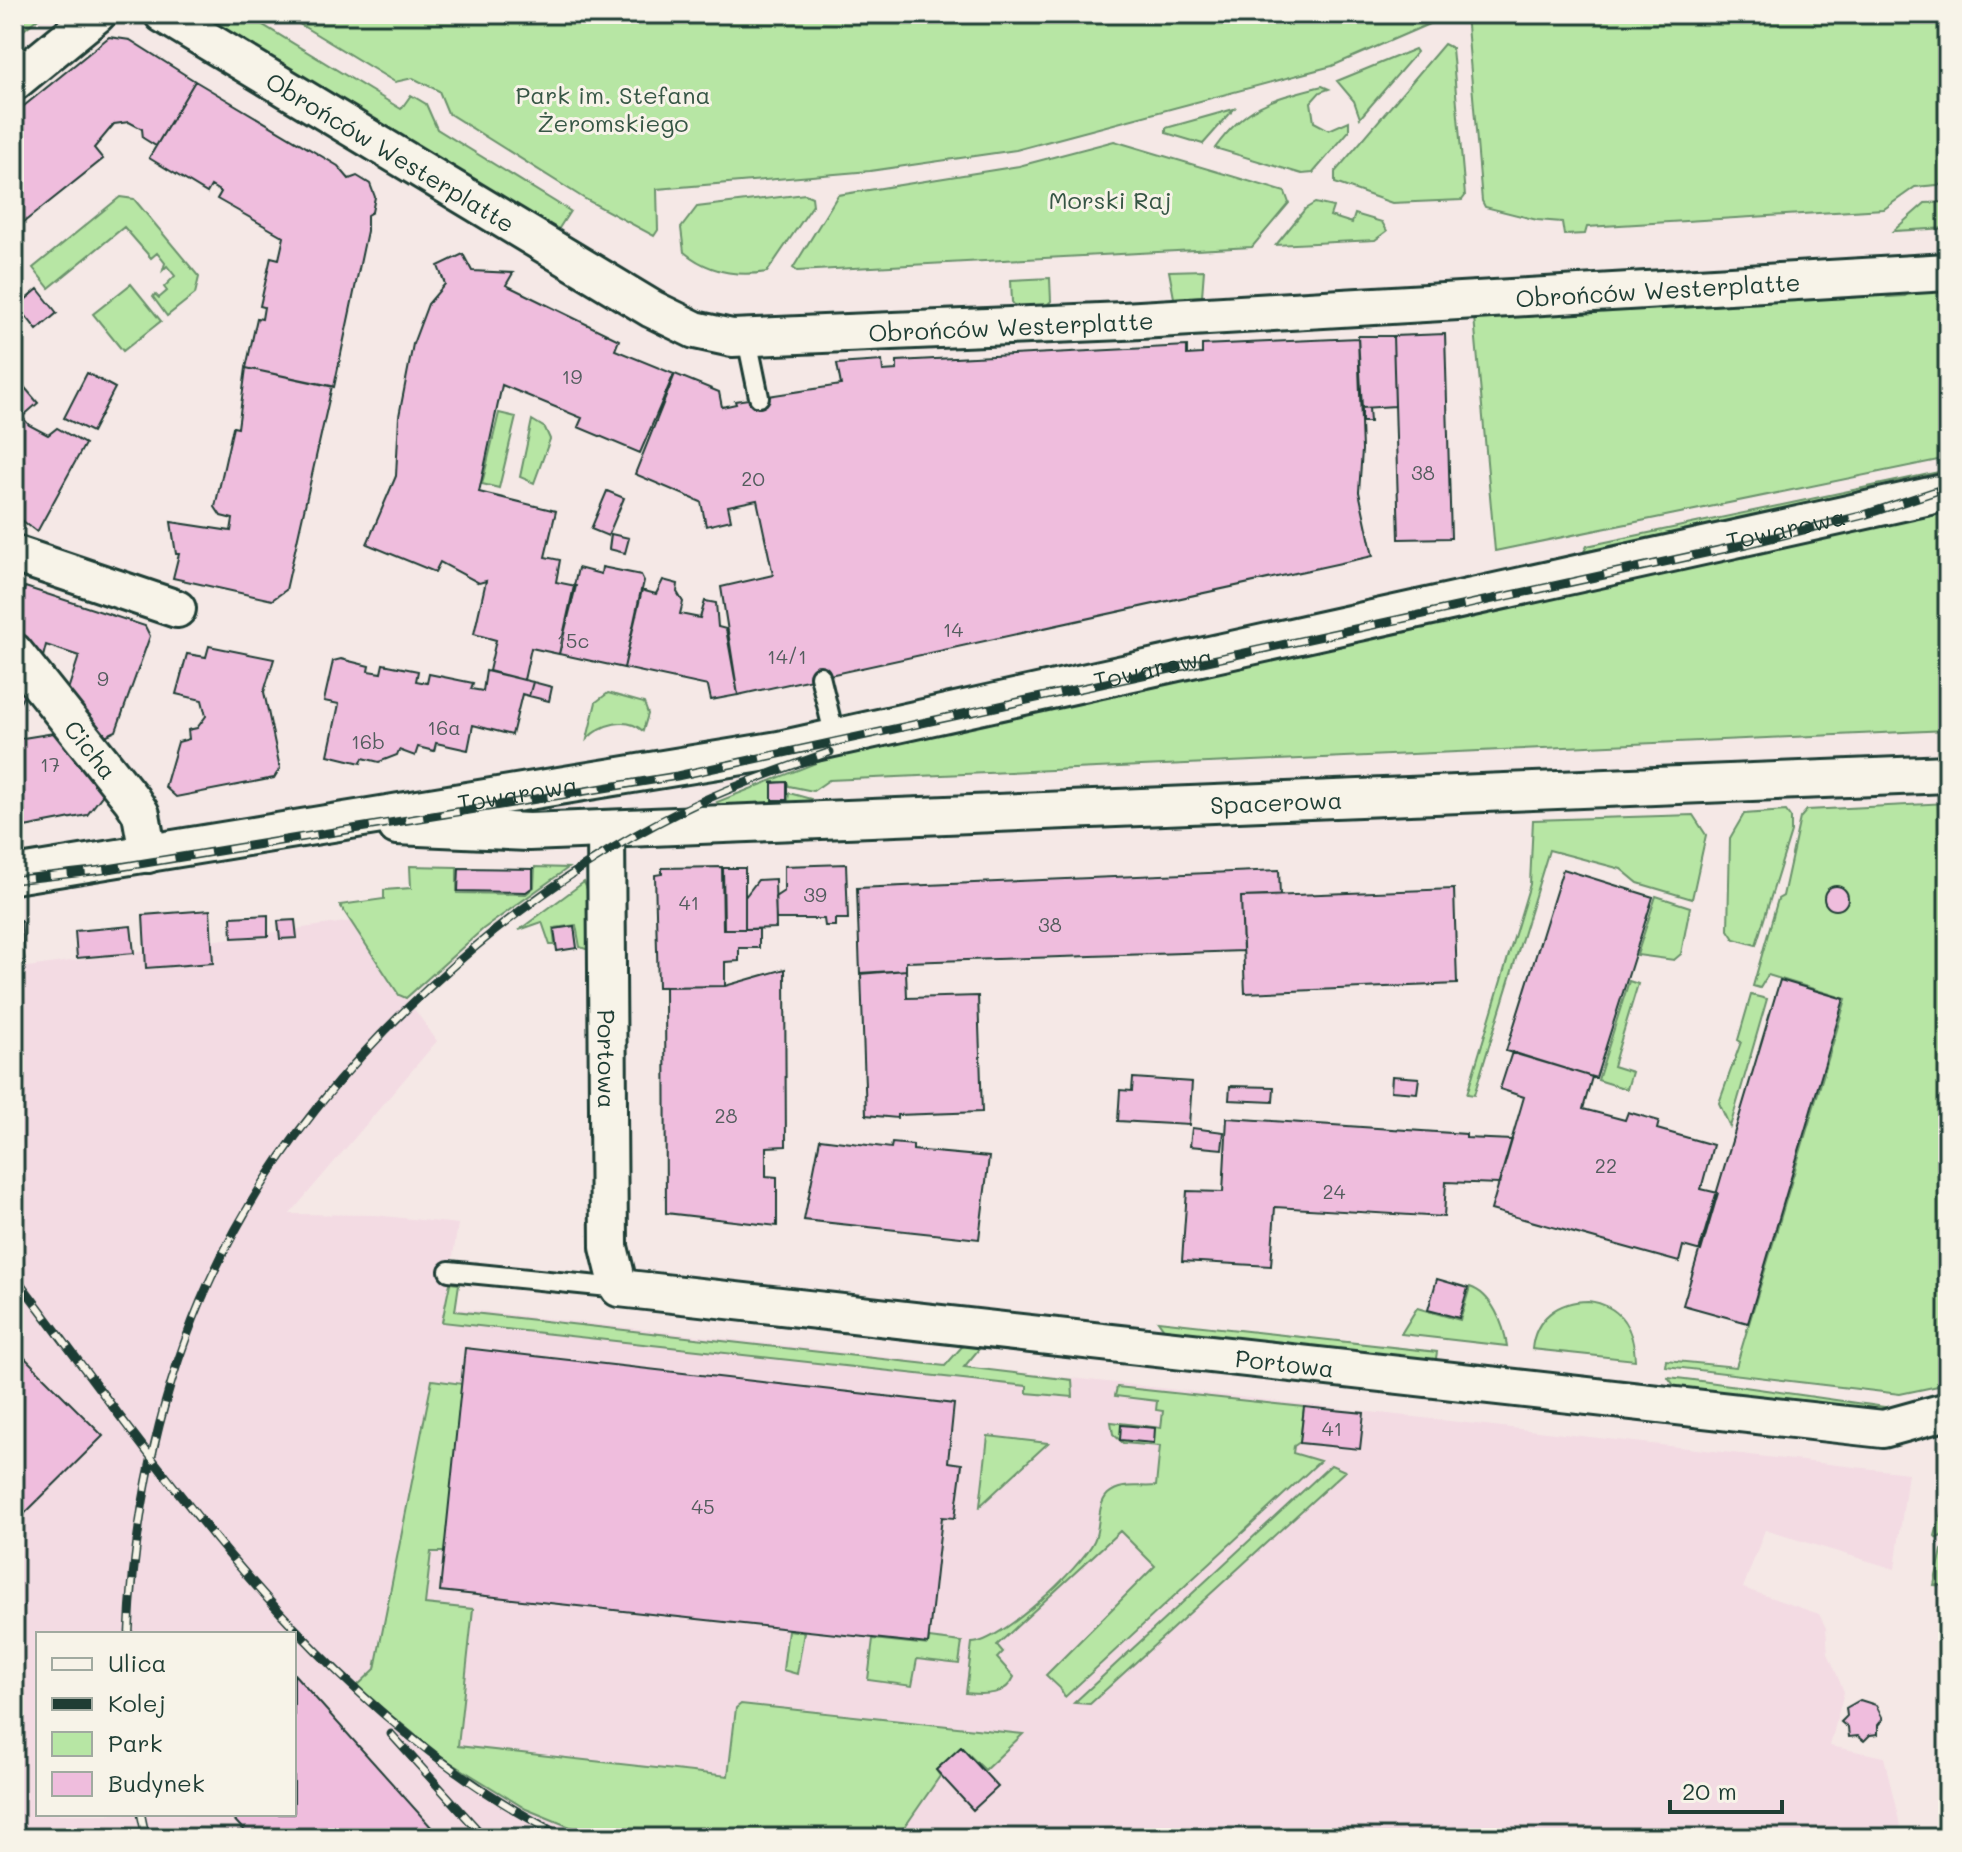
<svg xmlns="http://www.w3.org/2000/svg" width="1962" height="1852" viewBox="0 0 1962 1852" font-family="Mali,sans-serif">
<style>
.built{fill:#f3dbe3;fill-rule:evenodd}
.green{fill:#b7e6a4;stroke:#6b926c;stroke-width:2}
.building{fill:#efbddd;stroke:#1f3d34;stroke-width:2}
.lines{fill:none;stroke-linecap:round;stroke-linejoin:round}
.lane-casing{stroke:#1f3d34;stroke-width:24}
.street-casing{stroke:#1f3d34;stroke-width:42}
.lane{stroke:#f7f3e8;stroke-width:18}
.street{stroke:#f7f3e8;stroke-width:36}
.rail-casing{stroke:#1f3d34;stroke-width:9}
.rail{stroke:#f7f3e8;stroke-width:6;stroke-dasharray:18;stroke-linecap:butt}
.labels{text-anchor:middle;dominant-baseline:central;stroke-width:6;stroke-linejoin:round;paint-order:stroke}
.number-label{font-size:20px;fill:#535d5e}
.park-label{font-size:24px;fill:#365645;stroke:#f7f3e8}
.street-label{font-size:24px;fill:#1f3d34;stroke:#f7f3e8}
</style>
<rect width="100%" height="100%" fill="#f5e8e6"/>
<filter id="ink" filterUnits="userSpaceOnUse"><feTurbulence type="fractalNoise" baseFrequency=".0125" numOctaves="2"/><feDisplacementMap in="SourceGraphic" scale="16" xChannelSelector="R" yChannelSelector="G"/><feConvolveMatrix kernelMatrix="1 2 1 2 8 2 1 2 1" color-interpolation-filters="sRGB"/></filter>
<g filter="url(#ink)">
<path class="built" d="M352,921L437,1041L290,1214L375,1215L458,1224L445,1307L1908,1473L1895,1569L1765,1530L1743,1588L1819,1614L1826,1628L1828,1653L1844,1692L1830,1746L1884,1757L1903,1838H14V969ZM38,1634H294V1814H38Z"/>
<path class="green" d="M14,14H43L14,38Z
M200,14H245L401,109L411,95L426,104L437,129L570,211L556,233L198,18Z
M283,14H1452L1332,66L1016,150L870,171L657,189L658,230L654,236L585,199L448,113L439,91L413,78L395,82Z
M1466,14H1948V184L1915,187L1884,209L1587,227L1585,234L1564,235L1562,222L1537,220L1485,207L1482,201Z
M1444,44L1452,48L1465,196L1462,200L1392,203L1335,183V172Z
M1415,49L1417,52L1360,118L1354,101L1337,81Z
M1322,86L1329,89L1320,92L1311,102L1314,122L1329,130L1349,121V131L1313,173L1302,174L1215,148C1247,104 1272,99 1322,86Z
M1234,109L1203,144L1166,133V128Z
M1114,141L1285,192L1289,203L1252,247L797,271L793,268L838,195L1019,166Z
M805,194L812,197L813,205L767,272C737,277 708,272 684,252L681,228L697,207Z
M120,197L134,199L199,277L195,294L167,316L153,297L155,294L159,298L167,291L164,287L175,276L167,266L163,270L165,263L157,253L151,258L124,227L49,288L33,268Z
M1948,202V228L1893,231L1925,203Z
M1315,203L1333,207L1330,216L1352,223L1355,214L1382,222L1387,231L1375,240L1276,245L1305,209Z
M1204,270L1202,296L1174,298L1169,271Z
M1050,278L1051,301L1047,305L1016,307L1012,302L1011,280Z
M1948,283V458L1495,551L1474,317L1902,286L1888,297L1905,296L1921,285Z
M131,284L161,321L123,351L93,314Z
M499,413L516,417L499,488L482,484Z
M532,420L545,428L550,439L534,483L520,477Z
M1948,470V477L1580,559L1587,546Z
M1948,507V730L829,780L813,791L789,786L787,782H772V801H788L789,793L811,799V804L723,807L717,802L846,751Z
M608,693L644,703L648,714L643,731C627,716 601,724 587,739L596,702Z
M1948,803V1379L1938,1386L1900,1394L1665,1366L1666,1360L1736,1367L1846,999L1768,975L1760,988L1753,986L1778,899L1783,896L1800,818L1807,810Z
M1786,811L1791,818V832L1756,945L1734,939L1728,930L1730,838L1744,814Z
M1693,815L1706,835L1692,899L1638,883L1621,869L1549,850L1474,1095L1467,1094L1530,884L1533,820Z
M410,866L457,867V893L526,894L534,887L535,867L568,868L483,929L406,998L399,995L340,905L384,899V890L411,888Z
M584,882L587,889L589,950L580,947L576,925L553,928L555,945H550L542,922L519,930Z
M1656,896L1690,907L1681,954L1674,960L1637,955Z
M1629,981L1638,984L1613,1066L1632,1072L1627,1089L1598,1080Z
M1751,995L1767,999L1730,1127L1719,1103L1741,1042L1738,1040Z
M450,1283L459,1284L455,1311L500,1316L945,1366L967,1341L984,1343L964,1367L1072,1380L1073,1397L1027,1393V1386L442,1322Z
M1470,1287C1492,1294 1504,1325 1507,1346L1401,1334L1417,1308L1460,1320Z
M1588,1301C1621,1305 1634,1329 1635,1360L1532,1349C1535,1318 1558,1301 1588,1301Z
M1158,1321L1437,1352L1435,1365L1165,1331Z
M1668,1377C1746,1386 1822,1399 1900,1409L1883,1411L1678,1391Z
M432,1380L463,1384L445,1552H431L425,1604L473,1609L458,1746L728,1776L736,1708L741,1704L1023,1734L985,1770L961,1747L936,1770L940,1776L897,1838H597L526,1809L445,1759L356,1687L375,1669Z
M1117,1387L1304,1407L1300,1442L1294,1446L1293,1453L1320,1461L1065,1697L1060,1688L1046,1675L1155,1566L1120,1531L997,1645L1003,1652L997,1658L1014,1677C1006,1696 984,1695 966,1693L972,1643C1000,1643 1081,1568 1094,1541C1101,1527 1096,1506 1108,1494C1122,1482 1140,1488 1156,1486L1160,1446L1123,1443L1113,1434L1111,1422L1161,1428L1163,1411L1156,1410L1157,1401L1115,1396Z
M988,1436L1048,1443L980,1506Z
M1331,1465L1345,1471L1090,1704L1074,1703Z
M1948,1487V1533L1937,1538L1935,1536Z
M1948,1547V1586L1934,1585L1942,1550Z
M788,1630L804,1632L797,1674L783,1670Z
M929,1638L962,1642L959,1664L917,1659L912,1686L868,1680L873,1639L928,1645Z"/>
<path class="building" d="M109,37L130,40L195,81L156,146L143,138L142,129L129,122L114,124L94,148L103,159L14,230V114Z
M195,81L338,166L349,179L357,176L370,184L375,197L372,212L367,215V231L334,387L246,368L257,318L262,319L264,307L260,306L271,257L279,259L284,237L217,199L221,192L211,186L207,193L149,158Z
M463,254L472,271L513,273L506,285L619,340L615,350L674,374L640,453L578,427L582,418L502,385L479,492L556,511L545,557L560,560L556,582L576,586L559,654L531,648L524,680L489,671L496,640L474,634L486,581L479,583L440,562L435,572L367,544L396,476L399,416L413,344L428,304L445,284L438,266Z
M38,289L57,313L37,330L18,306Z
M1445,334L1451,538L1399,539L1393,336Z
M1393,336L1395,406L1362,408L1358,336Z
M1358,338L1362,450L1359,492L1373,556L738,695L721,587L773,575L757,500L728,506L731,520L706,526L701,502L635,474L675,374L719,392L722,407L736,404L735,401L841,385L837,364L882,361L883,371L897,370V361L1187,346V355L1202,354V345Z
M246,368L332,386L286,590L272,600L173,578L179,554H176L171,522L231,531L233,519L221,516L215,507L233,427L238,428Z
M87,373L115,388L92,432L64,418Z
M14,375L38,403L22,417L29,425L48,435L57,428L85,444L37,532L14,514Z
M1362,408H1369L1370,422H1362Z
M607,491L624,498L608,536L591,529Z
M611,534L629,538L625,553L609,549Z
M602,567L641,575L644,581L624,668L559,654L578,568L601,574Z
M663,580L678,584L677,592L683,602L680,614L700,618L705,601L716,603L718,627L726,629L738,695L711,700L708,686L624,668L641,590L656,594Z
M25,587L145,626L150,636L116,731L105,736L65,699L79,656L46,645L43,657L28,652L14,621Z
M209,646L274,659L264,692L280,768L274,778L176,797L165,787L178,742L189,739L188,730L197,728L206,716L202,700L176,694L187,654L206,657Z
M341,659L369,666L368,671L381,673L383,664L418,671L416,681L427,683L429,674L473,683L471,689L483,691L486,671L533,682L529,696L522,694L512,735L473,725L468,750L436,743L434,751L418,747L415,756L399,750L397,755L379,762L363,758L361,763L328,755L339,704L324,701L333,661Z
M14,676L27,690L14,713Z
M533,682L552,687L549,701L529,696Z
M14,724L17,739L60,732L107,789L87,815L14,829Z
M787,782V800H772V783Z
M846,864L848,919H835V926H825L824,919H776L775,897L784,891V866Z
M722,867L723,929H759V948H739V961L725,962V986L658,987L655,875L662,874V868Z
M459,868L533,869V887L526,892L458,891Z
M723,868H745V929H724Z
M1563,869L1653,897L1596,1078L1506,1051Z
M1279,870L1280,896L1241,897L1243,951L906,962V970L860,974L857,888Z
M775,879L776,928L745,929V897L758,880Z
M1824 898a12 12 0 1 1 24 0a12 12 0 1 1-24 0Z
M1454,889L1457,984L1245,993L1241,897Z
M210,910L213,963L146,968L143,915Z
M268,915V936L232,938L231,917Z
M295,920L297,938L280,939L278,921Z
M21,921L25,966L14,967V922Z
M131,926L134,953L77,958L75,931Z
M574,926L577,948L557,951L554,929Z
M785,969L786,1146L766,1147V1176L777,1177V1226L666,1213L665,987L725,986Z
M906,970L907,998L978,996L982,1112L897,1115V1118L866,1115L861,973Z
M1780,980L1844,999L1748,1323L1683,1305Z
M1512,1052L1592,1077L1583,1109L1625,1120L1628,1112L1659,1121L1657,1129L1713,1145L1701,1189L1718,1193L1701,1251L1683,1246L1679,1262L1491,1210L1524,1097L1500,1089Z
M1392,1076L1419,1078L1417,1093L1391,1091Z
M1133,1078L1192,1082L1189,1125L1118,1121L1120,1090L1132,1091Z
M1230,1086L1274,1087L1273,1102L1229,1100Z
M1227,1118L1466,1134V1138L1512,1140L1499,1184L1446,1182L1444,1217L1275,1207L1271,1266L1182,1261L1187,1191L1223,1192Z
M1192,1128L1224,1132L1222,1149L1190,1146Z
M820,1139L891,1148L892,1143L913,1145V1150L989,1157L979,1239L804,1220Z
M1437,1279L1468,1288L1459,1318L1428,1310Z
M14,1347L103,1436L14,1524Z
M465,1348L954,1404L948,1462L962,1464L955,1518L942,1517L928,1644L440,1591Z
M1304,1407L1364,1413L1360,1449L1300,1443Z
M1121,1425L1155,1428L1154,1443L1120,1440Z
M294,1674L441,1838H251L229,1814H294Z
M1860,1700L1876,1705L1883,1719L1878,1725V1734L1870,1735L1864,1741L1858,1736L1849,1737L1848,1728L1841,1722L1847,1716L1846,1708Z
M961,1747L998,1787L973,1810L936,1770Z"/>
<g class="lines">
<defs>
<path id="lane" d="M747,339L759,397
M820,676L835,738
M449,1271L619,1288"/>
<g id="street">
<path id="s1" d="M163,14L652,309L695,330L732,338L1123,321L1948,272"/>
<path d="M14,82L97,14"/>
<path d="M14,554L177,609"/>
<path id="s2" d="M14,652L132,800L141,814L148,854"/>
<path id="s3" d="M397,826L529,832L1948,774"/>
<path id="s4" d="M606,829L609,1247L619,1288L1883,1429L1948,1411"/>
<path id="s5" d="M14,875L779,750L1948,492"/>
</g>
</defs>
<use href="#lane" class="lane-casing"/>
<use href="#street" class="street-casing"/>
<use href="#lane" class="lane"/>
<use href="#street" class="street"/>
<defs>
<path id="rail" d="M14,880L102,870L677,776L1747,544L1864,515L1948,487
M14,1275C172,1483 326,1718 566,1838
M129,1634C135,1495 168,1351 236,1229C329,1059 506,898 679,812C727,788 779,770 830,752
M391,1734L485,1838
M141,1814L146,1838"/>
</defs>
<use href="#rail" class="rail-casing"/>
<use href="#rail" class="rail"/>
</g>
</g>
<g class="labels">
<g class="number-label">
<text x="572" y="376">19</text>
<text x="1423" y="472">38</text>
<text x="753" y="478">20</text>
<text x="953" y="629">14</text>
<text x="573" y="640">15c</text>
<text x="787" y="656">14/1</text>
<text x="103" y="678">9</text>
<text x="444" y="727">16a</text>
<text x="368" y="741">16b</text>
<text x="50" y="764">17</text>
<text x="815" y="894">39</text>
<text x="689" y="902">41</text>
<text x="1050" y="924">38</text>
<text x="726" y="1115">28</text>
<text x="1606" y="1165">22</text>
<text x="1334" y="1191">24</text>
<text x="1332" y="1428">41</text>
<text x="703" y="1506">45</text>
</g>
<g class="park-label">
<text x="613" y="94">Park im. Stefana<tspan x="613" dy="28">Żeromskiego</tspan></text>
<text x="1110" y="199">Morski Raj</text>
</g>
<g class="street-label">
<text stroke="none"><textPath href="#s1" startOffset="266">Obrońców Westerplatte</textPath></text>
<text stroke="none"><textPath href="#s1" startOffset="1584">Obrońców Westerplatte</textPath></text>
<text stroke="none"><textPath href="#s1" startOffset="936">Obrońców Westerplatte</textPath></text>
<text stroke="none"><textPath href="#s5" startOffset="1806">Towarowa</textPath></text>
<text stroke="none"><textPath href="#s5" startOffset="1158">Towarowa</textPath></text>
<text stroke="none"><textPath href="#s2" startOffset="124">Cicha</textPath></text>
<text stroke="none"><textPath href="#s5" startOffset="510">Towarowa</textPath></text>
<text stroke="none"><textPath href="#s3" startOffset="880">Spacerowa</textPath></text>
<text stroke="none"><textPath href="#s4" startOffset="230">Portowa</textPath></text>
<text stroke="none"><textPath href="#s4" startOffset="1130">Portowa</textPath></text>
</g>
</g>
<rect width="1962" height="1852" fill="none" stroke="#f7f3e8" stroke-width="48"/>
<rect x="24" y="24" width="1914" height="1804" fill="none" stroke="#1f3d34" stroke-width="3" filter="url(#ink)"/>
<rect x="36" y="1632" width="260" height="184" fill="#f7f3e8" stroke="#a1aaa0" stroke-width="2"/>
<rect x="52" y="1658" width="40" height="12" fill="#f7f3e8" stroke="#a1aaa0" stroke-width="2"/>
<text x="108" y="1672" font-size="24" fill="#1f3d34">Ulica</text>
<rect x="52" y="1698" width="40" height="12" fill="#1f3d34" stroke="#a1aaa0" stroke-width="2"/>
<text x="108" y="1712" font-size="24" fill="#1f3d34">Kolej</text>
<rect x="52" y="1732" width="40" height="24" fill="#b7e6a4" stroke="#a1aaa0" stroke-width="2"/>
<text x="108" y="1752" font-size="24" fill="#1f3d34">Park</text>
<rect x="52" y="1772" width="40" height="24" fill="#efbddd" stroke="#a1aaa0" stroke-width="2"/>
<text x="108" y="1792" font-size="24" fill="#1f3d34">Budynek</text>
<path d="M1670 1800v12h112v-12" fill="none" stroke="#1f3d34" stroke-width="4"/>
<text x="1682" y="1800" font-size="24" fill="#1f3d34" stroke="#f7f3e8" stroke-width="6" paint-order="stroke">20 m</text>
</svg>
